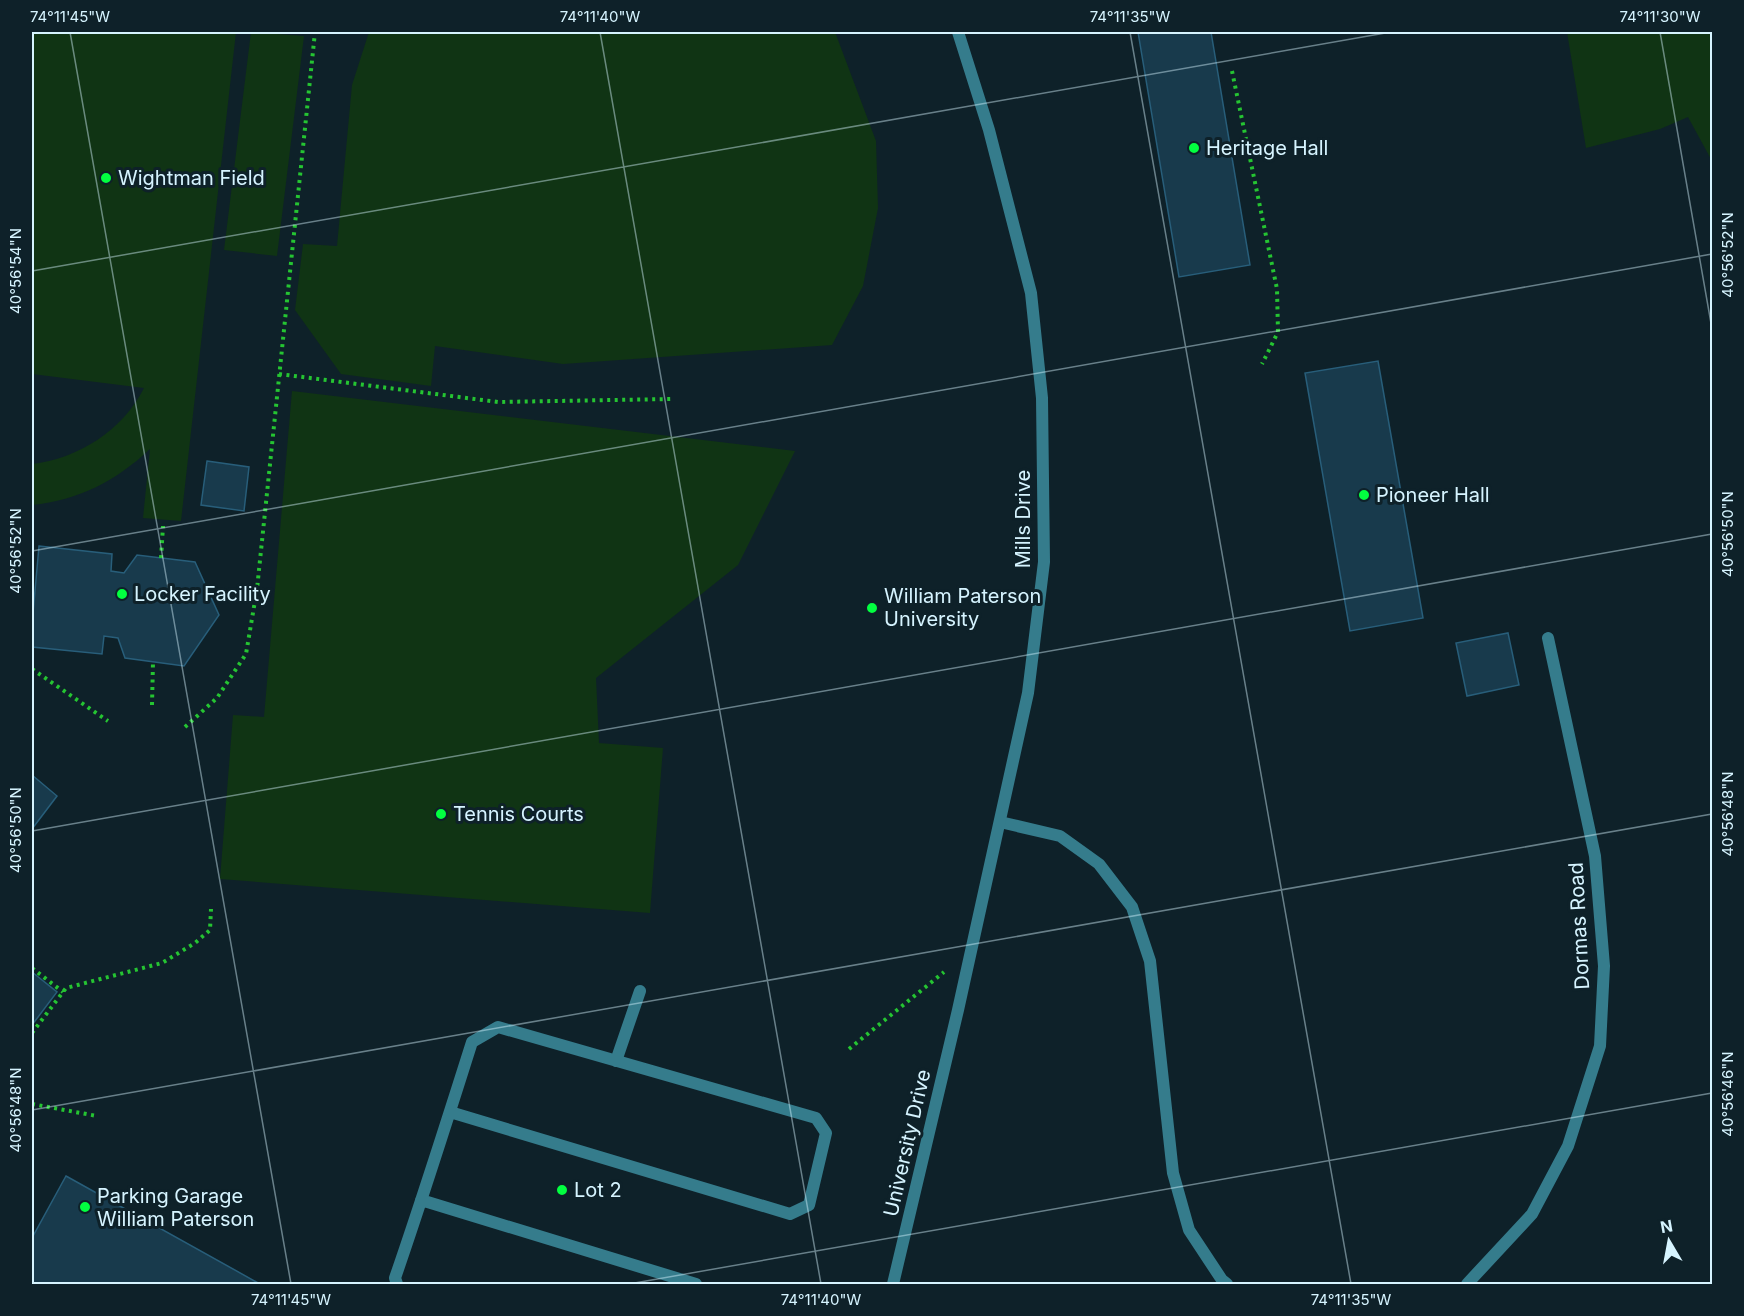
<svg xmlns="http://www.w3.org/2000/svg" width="1744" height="1316" viewBox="0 0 1744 1316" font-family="Inter,sans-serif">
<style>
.green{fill:#103414}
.building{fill:#183a4c;stroke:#285e7a;stroke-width:1.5}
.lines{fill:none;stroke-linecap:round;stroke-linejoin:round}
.path{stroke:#25c432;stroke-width:4;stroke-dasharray:3 4.5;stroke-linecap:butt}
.lane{stroke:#357c8c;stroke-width:12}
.street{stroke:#357c8c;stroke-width:12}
.ticks{fill:none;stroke:#d6f4ff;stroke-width:1.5;stroke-opacity:0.45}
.poi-dot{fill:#02ff40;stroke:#0e2129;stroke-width:2}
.labels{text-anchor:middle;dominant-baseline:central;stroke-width:6;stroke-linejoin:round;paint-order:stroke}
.poi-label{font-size:20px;fill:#d6f4ff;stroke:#0e2129;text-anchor:start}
.street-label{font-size:20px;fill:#d6f4ff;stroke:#0e2129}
.neatline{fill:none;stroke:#d6f4ff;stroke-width:2}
.ticks-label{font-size:15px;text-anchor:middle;fill:#d6f4ff}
</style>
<rect width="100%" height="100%" fill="#0e2129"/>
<path class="green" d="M32,32H236L181,521L143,518L150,449C116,481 79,500 32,505V464C78,459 123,430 144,388L32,374Z
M251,32L304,36L277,256L224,250Z
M369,32H835L876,141L878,208L863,286L832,345L563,364L435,346L431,386L341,374L295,310L303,244L337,246L352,85Z
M1567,32H1712V161L1688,117L1660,129L1586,148Z
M292,391L795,451L738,565L596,678L599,743L663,748L650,913L220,879L233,715L264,717Z"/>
<path class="building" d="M1138,32H1211L1250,265L1179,277Z
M1378,361L1423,618L1350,631L1305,373Z
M207,461L249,467L244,511L201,505Z
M39,546L112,554L111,571L124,573L137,555L195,562L219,615L184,666L125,658L118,638L104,636L102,654L32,647V624Z
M1508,633L1519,685L1467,696L1456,643Z
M32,775L57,796L32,829Z
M32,972L57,992L32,1025Z
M66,1176L260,1284H32V1238Z"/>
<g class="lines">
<path class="path" d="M1232,71L1277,289L1278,332L1262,364
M279,374L498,402L671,399
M161,558L163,526
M32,669L108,721
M152,705L153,662
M185,727L217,698L246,654L257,589L315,32
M32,968L63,992
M32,1033L66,988L162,963L195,943L210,930L211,909
M849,1049L944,972
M32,1104L97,1116"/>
<path class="lane" d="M1000,822L1060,836L1099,864L1132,907L1150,961L1173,1173L1189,1230L1222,1280L1227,1284
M616,1061L640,991
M421,1200L696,1284
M397,1284L395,1278C422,1200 447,1121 472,1042L498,1027L816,1118L826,1133L809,1205L790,1214L450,1112
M1467,1284L1532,1214L1568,1146L1600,1046L1604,966L1595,856L1548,638"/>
<path class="street" d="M893,1284L958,1010L1028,693L1044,562L1042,398L1031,293L989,130L958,32"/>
</g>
<path class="ticks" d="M70,32L291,1284M600,32L821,1284M1130,32L1351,1284M1660,32L1712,329M32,271L1391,32M32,551L1712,254M32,831L1712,534M32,1110L1712,814M629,1284L1712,1093"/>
<g class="poi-dot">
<circle cx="1194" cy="148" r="6"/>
<circle cx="106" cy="178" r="6"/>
<circle cx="1364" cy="495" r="6"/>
<circle cx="122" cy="594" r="6"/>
<circle cx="872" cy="608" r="6"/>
<circle cx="441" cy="814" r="6"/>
<circle cx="562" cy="1190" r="6"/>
<circle cx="85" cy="1207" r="6"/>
</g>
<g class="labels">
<g class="poi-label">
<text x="1206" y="148">Heritage Hall</text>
<text x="118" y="178">Wightman Field</text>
<text x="1376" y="495">Pioneer Hall</text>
<text x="134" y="594">Locker Facility</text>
<text x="884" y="596">William Paterson<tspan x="884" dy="23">University</tspan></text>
<text x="453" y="814">Tennis Courts</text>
<text x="574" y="1190">Lot 2</text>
<text x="97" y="1196">Parking Garage<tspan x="97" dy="23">William Paterson</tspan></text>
</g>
<g class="street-label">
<text transform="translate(1023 519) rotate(-90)">Mills Drive</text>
<text transform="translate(1579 926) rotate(-93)">Dormas Road</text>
<text transform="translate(907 1143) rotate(-77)">University Drive</text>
</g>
</g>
<rect width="1744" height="1316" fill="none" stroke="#0e2129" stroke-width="66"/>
<g transform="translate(1669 1241) rotate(350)" stroke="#0e2129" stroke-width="4.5" paint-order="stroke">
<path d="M0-4.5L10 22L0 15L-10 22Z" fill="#d6f4ff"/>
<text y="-9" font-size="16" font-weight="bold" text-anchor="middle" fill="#d6f4ff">N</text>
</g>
<rect x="33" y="33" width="1678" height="1250" class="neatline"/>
<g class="ticks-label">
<text x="70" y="22">74°11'45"W</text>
<text x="600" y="22">74°11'40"W</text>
<text x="1130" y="22">74°11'35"W</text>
<text x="1660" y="22">74°11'30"W</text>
<text transform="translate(1728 255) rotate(-90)" y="5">40°56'52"N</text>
<text transform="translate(16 271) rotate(-90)" y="5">40°56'54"N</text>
<text transform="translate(1728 534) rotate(-90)" y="5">40°56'50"N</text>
<text transform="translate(16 551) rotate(-90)" y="5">40°56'52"N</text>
<text transform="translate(1728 814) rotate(-90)" y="5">40°56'48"N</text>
<text transform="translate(16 830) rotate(-90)" y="5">40°56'50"N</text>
<text transform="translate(1728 1094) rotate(-90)" y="5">40°56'46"N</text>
<text transform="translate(16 1110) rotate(-90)" y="5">40°56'48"N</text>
<text x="291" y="1305">74°11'45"W</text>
<text x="821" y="1305">74°11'40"W</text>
<text x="1351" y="1305">74°11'35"W</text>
</g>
</svg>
